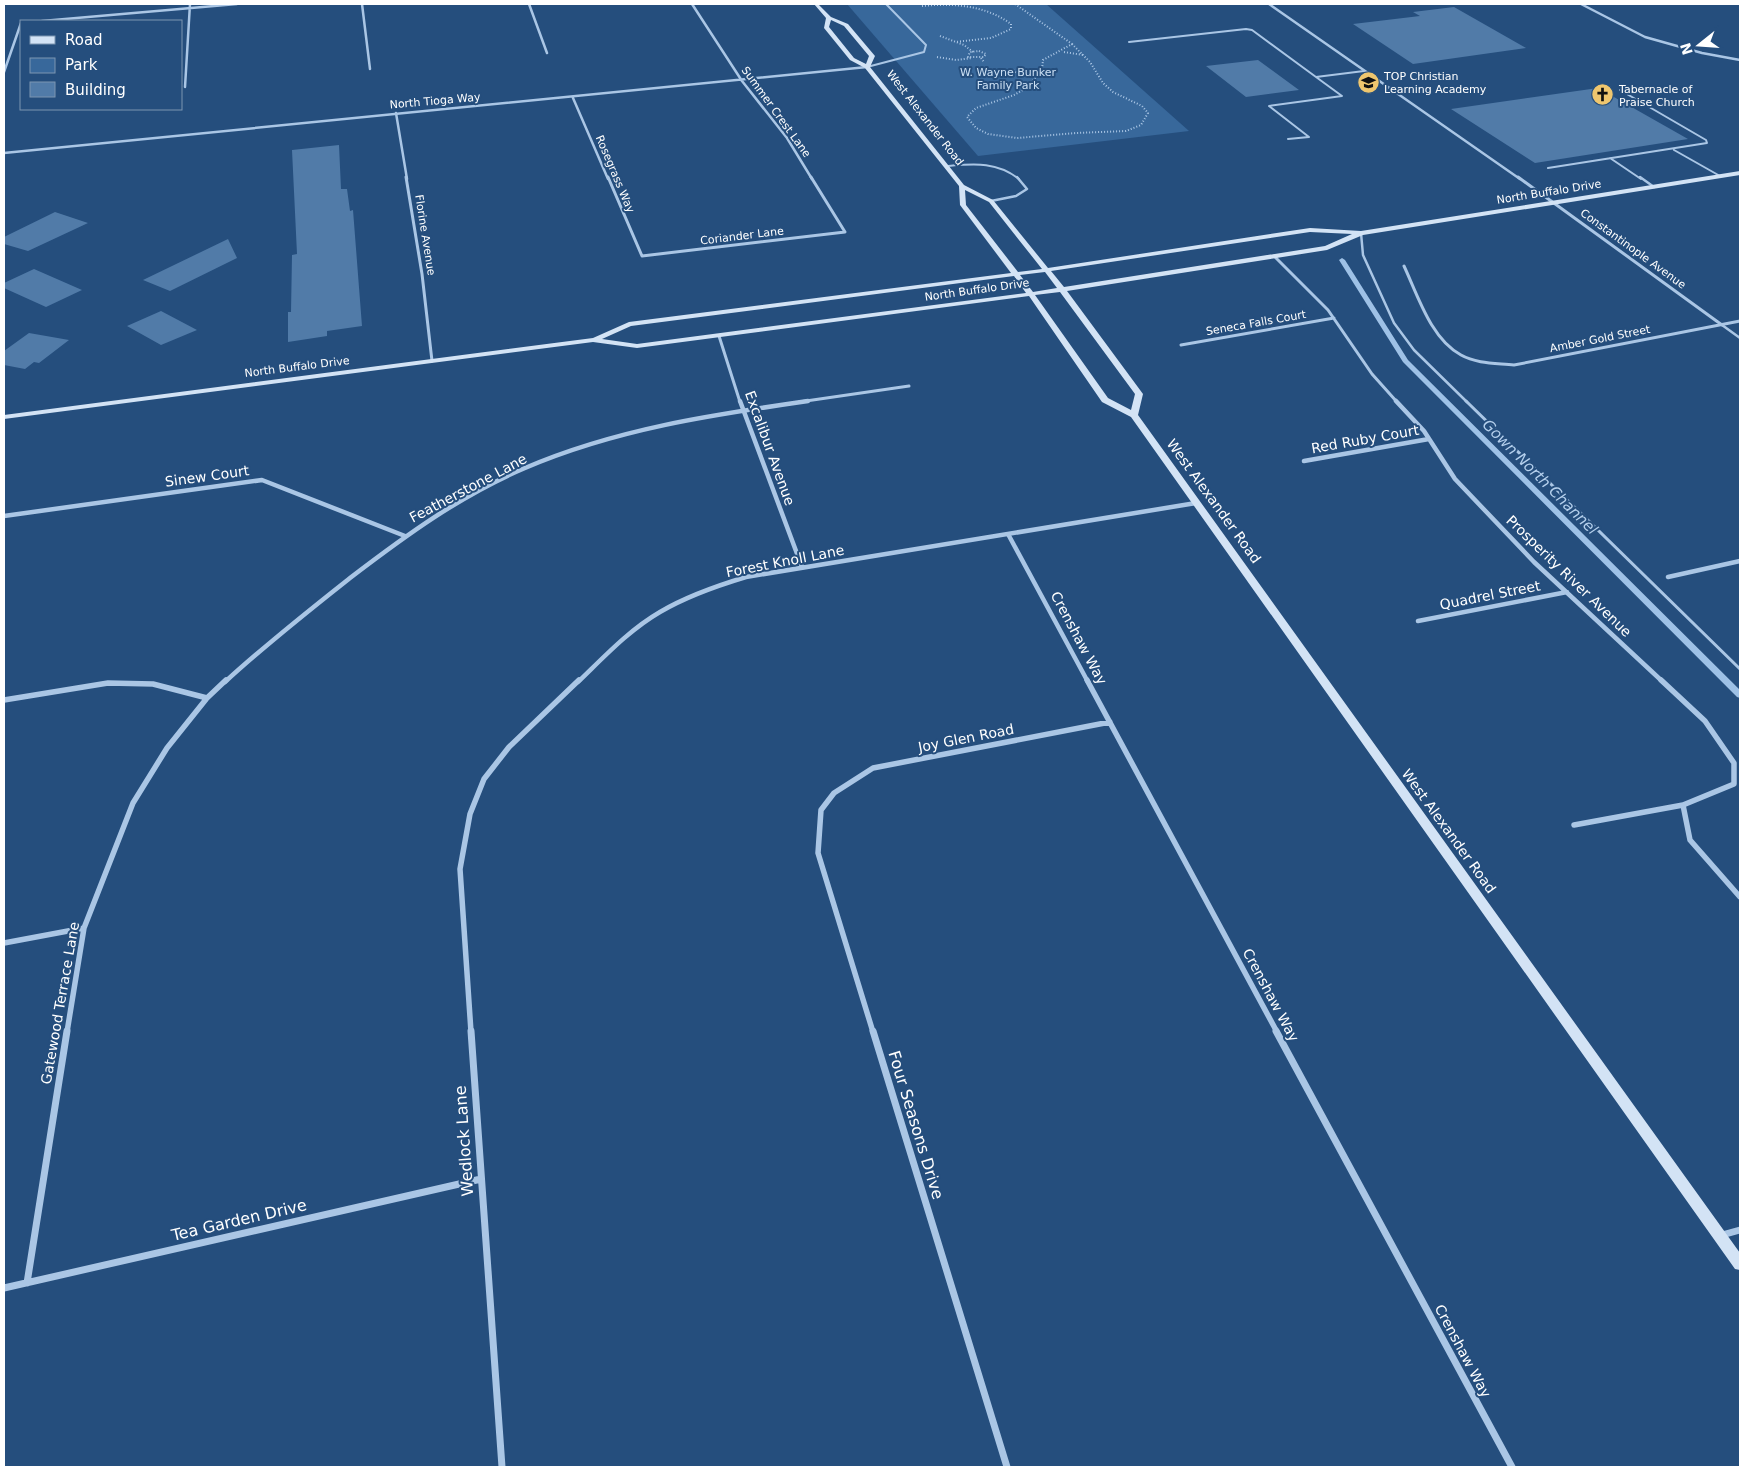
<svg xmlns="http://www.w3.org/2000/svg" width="1744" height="1471" viewBox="0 0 1744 1471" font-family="'DejaVu Sans',sans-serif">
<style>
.green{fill:#38689b}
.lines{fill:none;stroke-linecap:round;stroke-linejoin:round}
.stream{fill:#9ec1e6;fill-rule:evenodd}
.building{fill:#517ba8}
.path{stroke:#aac6e5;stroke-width:2;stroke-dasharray:1 2;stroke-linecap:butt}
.lane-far2{stroke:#aac6e5;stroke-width:2}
.lane-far1{stroke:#aac6e5;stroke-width:2.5}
.lane{stroke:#aac6e5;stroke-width:3}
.street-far4{stroke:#aac6e5;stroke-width:2.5}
.street-far3{stroke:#aac6e5;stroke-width:3}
.street-far2{stroke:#aac6e5;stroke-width:4.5}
.street-far1{stroke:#aac6e5;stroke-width:5.5}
.street{stroke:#aac6e5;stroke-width:7}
.secondary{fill:#d3e3f5;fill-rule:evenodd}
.labels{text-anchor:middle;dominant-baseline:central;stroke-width:4;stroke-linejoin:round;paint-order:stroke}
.far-park-label{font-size:11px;fill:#cce0f4;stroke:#254e7d}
.far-poi-label{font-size:11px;fill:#fff;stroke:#254e7d;text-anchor:start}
.far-street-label{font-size:11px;fill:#fff;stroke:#254e7d}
.street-label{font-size:14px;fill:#fff;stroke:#254e7d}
.water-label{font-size:15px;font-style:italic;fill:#b5d0ed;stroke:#254e7d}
.near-street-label{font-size:16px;fill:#fff;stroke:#254e7d}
</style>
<rect width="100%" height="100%" fill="#254e7d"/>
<path class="green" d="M847,4H1046L1189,131L978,156Z"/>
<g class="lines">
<path class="stream" d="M1342,258L1345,260L1408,360L1740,690V698L1737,697L1403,362L1339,260Z"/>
</g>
<path class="building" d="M1454,7L1526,48L1413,64L1353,24L1420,16L1413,12Z
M1258,60L1299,90L1246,97L1206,66Z
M1598,88L1688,139L1535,163L1451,109Z
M339,145L341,189H347L350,211L353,210L362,326L327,331V336L288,342V312H291L292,255L297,254L292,150Z
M55,212L88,223L28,251L4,244V237Z
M228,239L237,258L170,291L143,280Z
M34,269L82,290L46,307L4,288V283Z
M161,311L197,330L161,345L127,326Z
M29,333L69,340L39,363L34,362L25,369L4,365V351Z"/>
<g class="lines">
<path class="path" d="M1015,4L1072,44
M922,6C953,3 985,5 1011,24V29L991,38L955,42
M940,36L964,45L973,52
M1072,44L1090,62L1103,83L1113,92L1142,106L1148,113L1141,125L1126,131L1076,133L1017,138L988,134L976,128L967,117L976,108L1014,95L1026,88L1042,70L1043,60Z
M979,51L986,54L984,57H968L970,52Z
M1064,52L1083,55
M937,57L956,60L972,58
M981,58L984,62
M1013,70L1018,74L1036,76"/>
<path class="lane-far2" d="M1129,42L1246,29L1252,30L1316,77L1364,71
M867,67L924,52L926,45L886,4
M1288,139L1309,137L1269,106L1342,96L1316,77
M1674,150L1720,176
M1610,158L1641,179
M946,166C973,164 996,161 1019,179
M1548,168L1707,143L1706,140L1620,90"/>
<path class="lane-far1" d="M1640,177L1654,187
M991,201L1016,196L1027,189L1017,177
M1361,233L1363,255L1394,323L1414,350L1467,402
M1722,325L1740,338"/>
<path class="lane" d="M1466,401L1740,669"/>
<path class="street-far4" d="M362,4L370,69
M529,4L547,53
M692,4L742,81L787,138L812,179
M1269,4L1520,179
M1581,4L1645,37L1702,53L1740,60
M42,21L237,4
M4,72L21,23
M185,87L190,4
M573,98L608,179
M396,113L407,179
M4,153L867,67"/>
<path class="street-far3" d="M406,177L422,274L432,361
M608,177L642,256L845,232L811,177
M1518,177L1722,325
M1274,256L1328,310L1372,374L1397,402
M1404,266C1418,296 1431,339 1461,355C1477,364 1497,363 1514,365L1740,321
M719,336L740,402
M1181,345L1334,318
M799,402L909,386"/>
<path class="street-far2" d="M740,401L802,567
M1396,401L1424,431L1455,479L1534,562L1663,682
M1304,461L1429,439
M4,516L262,480L405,536
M1008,534L1088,682
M1668,577L1740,561
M1418,621L1567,592
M225,682C265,645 307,612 350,578C405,536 461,495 525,468C616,429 711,415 808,401
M578,682C604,657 629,630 660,612C687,596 716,586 746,577L1196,503"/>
<path class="street-far1" d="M1087,680L1277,1032
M1661,680L1705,721L1734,763V784L1683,805L1690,840L1740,897
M4,700L108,683L153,684L207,698
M1574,825L1683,805
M4,943L84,928
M67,1032L84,928L133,803L167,748L207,698L226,680
M471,1032L460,869L470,814L484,779L509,747L579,680
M873,1032L818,853L821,810L834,793L873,768L1110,722"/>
<path class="street" d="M471,1031L502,1467
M873,1031L1007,1467
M1276,1031L1512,1467
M1722,1235L1740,1230
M27,1283L67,1031
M4,1288L481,1179"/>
<path class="secondary" d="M814,4H818L831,17L848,24L875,56L870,67L964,185L993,200L1048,268L1310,228L1361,231L1740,171V175L1363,235L1327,250L1067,291L1143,394L1138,415L1740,1253V1270L1735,1269L1131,417L1102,402L1029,296L637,348L593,342L4,419V415L593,338L629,322L1011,273L960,205L959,186L865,68L850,60L824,28L826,18ZM831,20L844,26L869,56L866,64L854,58L829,27ZM965,190L989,202L1042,269L1018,272L966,205ZM1310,232L1352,234L1325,246L1064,287L1051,271ZM1045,272L1057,288L1033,292L1020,275ZM1014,276L1026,293L637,344L602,339L631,326ZM1060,292L1135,394L1131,410L1108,398L1035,295Z"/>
</g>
<defs>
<symbol id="school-disc" viewBox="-11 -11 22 22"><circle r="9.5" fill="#efc66e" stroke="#254e7d"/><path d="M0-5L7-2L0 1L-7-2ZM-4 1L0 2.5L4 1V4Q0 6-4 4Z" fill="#111"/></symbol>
<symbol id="church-disc" viewBox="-11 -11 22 22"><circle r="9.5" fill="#efc66e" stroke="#254e7d"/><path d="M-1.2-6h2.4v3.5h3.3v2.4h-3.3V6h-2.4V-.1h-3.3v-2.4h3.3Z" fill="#111"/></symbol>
</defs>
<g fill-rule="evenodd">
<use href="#school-disc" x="1356" y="70" width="25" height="25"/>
<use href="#church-disc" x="1590" y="82" width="25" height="25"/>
</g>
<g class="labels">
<g class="far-park-label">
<text x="1008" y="72">W. Wayne Bunker<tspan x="1008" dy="13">Family Park</tspan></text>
</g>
<g class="far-poi-label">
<text x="1384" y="76">TOP Christian<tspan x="1384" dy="13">Learning Academy</tspan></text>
<text x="1619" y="89">Tabernacle of<tspan x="1619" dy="13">Praise Church</tspan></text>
</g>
<g class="far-street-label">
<text transform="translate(435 101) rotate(-5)">North Tioga Way</text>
<text transform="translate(776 112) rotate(54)">Summer Crest Lane</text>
<text transform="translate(925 118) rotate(52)">West Alexander Road</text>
<text transform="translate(615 174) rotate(67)">Rosegrass Way</text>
<text transform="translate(1549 192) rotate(-9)">North Buffalo Drive</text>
<text transform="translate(425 235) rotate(81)">Florine Avenue</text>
<text transform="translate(742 236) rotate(-7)">Coriander Lane</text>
<text transform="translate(1633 249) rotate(36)">Constantinople Avenue</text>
<text transform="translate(977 290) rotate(-8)">North Buffalo Drive</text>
<text transform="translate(1256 323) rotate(-10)">Seneca Falls Court</text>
<text transform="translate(1600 339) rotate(-11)">Amber Gold Street</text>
<text transform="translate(297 367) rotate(-7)">North Buffalo Drive</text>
</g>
<g class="street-label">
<text transform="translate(1365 439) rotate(-10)">Red Ruby Court</text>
<text transform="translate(770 448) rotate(70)">Excalibur Avenue</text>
<text transform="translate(207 476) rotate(-8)">Sinew Court</text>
<text transform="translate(468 488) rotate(-28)">Featherstone Lane</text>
<text transform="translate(1214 501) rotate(54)">West Alexander Road</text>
<text transform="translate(785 561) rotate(-11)">Forest Knoll Lane</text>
<text transform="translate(1569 576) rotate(44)">Prosperity River Avenue</text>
<text transform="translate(1490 595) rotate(-11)">Quadrel Street</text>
<text transform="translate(1079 638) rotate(62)">Crenshaw Way</text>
<text transform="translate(966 738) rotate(-11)">Joy Glen Road</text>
<text transform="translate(1449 831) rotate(54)">West Alexander Road</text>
<text transform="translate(1271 995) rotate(62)">Crenshaw Way</text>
<text transform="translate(60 1003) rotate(-80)">Gatewood Terrace Lane</text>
<text transform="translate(1463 1351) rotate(62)">Crenshaw Way</text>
</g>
<g class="water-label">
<text transform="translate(1540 477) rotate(45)">Gown North Channel</text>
</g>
<g class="near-street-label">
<text transform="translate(916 1125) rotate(73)">Four Seasons Drive</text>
<text transform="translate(464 1141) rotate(-94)">Wedlock Lane</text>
<text transform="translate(239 1220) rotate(-13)">Tea Garden Drive</text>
</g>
</g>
<rect width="1744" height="1471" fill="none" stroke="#ffffff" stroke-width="10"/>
<rect x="20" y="20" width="162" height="90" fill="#254e7d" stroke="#7c95b1"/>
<rect x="30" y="36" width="25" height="8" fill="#d3e3f5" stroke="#7c95b1"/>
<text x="65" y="45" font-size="15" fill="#ffffff">Road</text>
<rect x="30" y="58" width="25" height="15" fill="#38689b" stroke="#7c95b1"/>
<text x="65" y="70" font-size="15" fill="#ffffff">Park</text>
<rect x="30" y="82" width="25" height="15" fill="#517ba8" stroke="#7c95b1"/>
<text x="65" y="95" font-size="15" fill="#ffffff">Building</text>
<g transform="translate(1699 45) rotate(253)" stroke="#254e7d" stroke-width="4" paint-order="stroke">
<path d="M0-4L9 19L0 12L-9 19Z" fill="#ffffff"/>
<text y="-8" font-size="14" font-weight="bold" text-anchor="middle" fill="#ffffff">N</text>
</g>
</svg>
